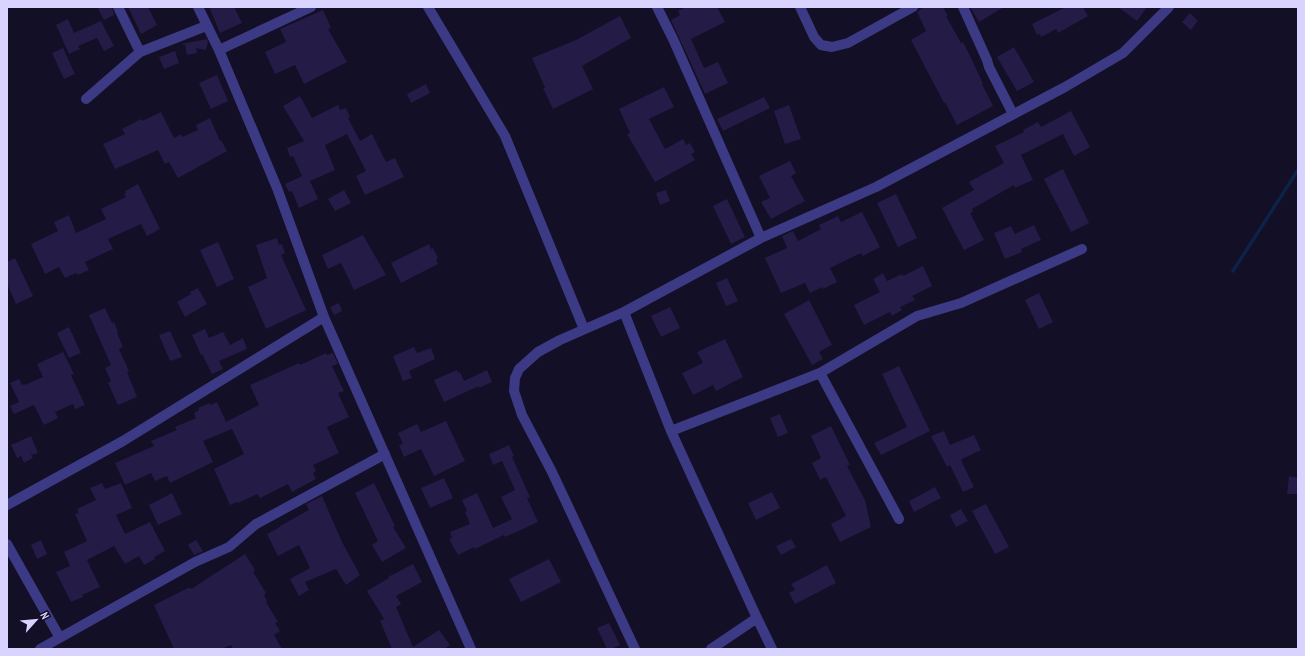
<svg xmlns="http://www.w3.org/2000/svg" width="1305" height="656" viewBox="0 0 1305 656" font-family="'PT Sans Narrow',sans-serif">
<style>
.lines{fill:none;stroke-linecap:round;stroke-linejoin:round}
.stream{stroke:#0c2248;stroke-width:3.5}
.building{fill:#241b47}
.minor{stroke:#3d3a85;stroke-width:10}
</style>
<rect width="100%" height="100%" fill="#130f26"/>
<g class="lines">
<path class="stream" d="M1233,271L1298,170"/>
</g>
<path class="building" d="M97,7H112L114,15L104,20Z
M125,7H148L157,25L141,34L128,7L126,8Z
M209,7H234L242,23L220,33Z
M686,7H717L725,22L691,39L704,68L718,62L728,83L705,94L671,20L680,15L678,11Z
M924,7H943L948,16H946L961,43L963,42L974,64L983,84H982L993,106L957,125L945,102L944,103L911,40L926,31L917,12Z
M970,7H1004L979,22Z
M1066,7H1083L1088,16L1058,33L1056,29L1041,37L1040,34L1037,35L1032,24Z
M1118,7H1147L1137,21Z
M323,10L331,28L328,29L347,62L304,84L295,65L275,74L265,52L286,42L280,29Z
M1190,13L1198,21L1191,30L1182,22Z
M620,16L631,38L582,66L593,89L553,109L543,88H545L532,58L576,40Z
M68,19L74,33L101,21L114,46L104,51L97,38L78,46L80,49L69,54L56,25Z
M207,39L208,42L206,50L196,48L197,53L187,55L185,45L181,44Z
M1014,47L1034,82L1017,91L997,57Z
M63,48L75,74L64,79L52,53Z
M175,51L179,63L164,69L159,57Z
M217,75L228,101L211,109L199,83Z
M426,84L430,93L411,103L407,94Z
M664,87L674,107L649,119L665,149L683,139L686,145L690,143L695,152L691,154L695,160L655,182L627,134L630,133L619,109Z
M300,96L312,118L338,105L340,110L346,108L350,117L348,118L360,141L372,134L386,162L395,158L404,177L365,195L356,176L366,171L347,134L325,145L335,170L310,181L318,199L299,208L292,191L289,192L285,184L302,176L293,156L290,157L287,148L304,141L283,106Z
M764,97L770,108L723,131L717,119Z
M789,105L801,139L785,144L774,111Z
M1071,111L1090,147L1074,156L1063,134L1021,155L1033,180L1015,188L1014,185L972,209L973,212L970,213L984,240L964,250L942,208L974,190L969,182L1004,163L995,146L1024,132L1023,130L1038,122L1041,127Z
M161,112L174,138L181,134L182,137L198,130L196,125L210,118L220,141L221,140L227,151L178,178L169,162L165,164L158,150L115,169L103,144L125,134L122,129L141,119L142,121Z
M790,161L796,173L791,176L805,201L771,219L761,202L770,198L759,176Z
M1063,169L1089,223L1071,232L1044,179Z
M138,184L160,229L147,236L141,224L108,239L113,249L85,262L89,270L78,275L76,273L65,278L59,267L45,274L31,244L58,231L54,222L69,215L76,233L106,219L101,209L126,197L124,193H126L125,191Z
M344,190L351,203L335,211L328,199Z
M666,190L670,201L660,205L656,193Z
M896,194L917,238L898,247L877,203Z
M727,199L745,237L731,244L713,206Z
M862,212L880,247L863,256L861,253L830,268L837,282L823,289L822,287L810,293L805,283L781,293L765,258L787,248L782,236L793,231L798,241L821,229L819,225L838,216L841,222Z
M1034,225L1041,240L1021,249L1022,252L1005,259L994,233L1011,226L1015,234Z
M363,235L386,275L354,290L341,263L328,269L322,255Z
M277,238L279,245L282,244L285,253L281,255L306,310L266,329L248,287L267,278L256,245Z
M218,242L234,279L217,287L200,250Z
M429,244L431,249L433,248L438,258L436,260L438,264L401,283L391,263Z
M15,258L33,296L16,304L7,284V262Z
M923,266L932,286L912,296L915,300L900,307L902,310L892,316L890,312L864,325L854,305L880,292L873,279L883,273L887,281L902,274L903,276Z
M727,278L738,301L726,306L716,283Z
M198,288L207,304L185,317L177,302L191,294L190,292Z
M1039,293L1053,322L1039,329L1025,300Z
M809,300L832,345L819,352L823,359L812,365L784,314Z
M339,303L342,311L334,315L330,307Z
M670,307L680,328L661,337L651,316Z
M105,308L112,323L114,322L118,332L117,333L123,347L119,349L129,371L127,372L137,397L118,405L108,383L111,381L105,368L111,365L89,315Z
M69,327L81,353L69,358L57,333Z
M205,329L209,338L223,332L230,345L243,338L247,349L219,361L223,369L212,374L202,354L201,355L192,335Z
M170,331L182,357L170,361L159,335Z
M725,339L743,377L716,391L713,385L693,395L682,373L703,363L697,352Z
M414,347L417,353L431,348L435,359L409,371L412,378L403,381L393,356Z
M63,352L74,374L71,375L85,405L75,409L73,404L55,412L58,418L44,425L34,405L14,414L10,406L19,402L10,383L19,379L22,385L25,384V385L43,377L37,364Z
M326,353L327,355L333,353L338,364L332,366L344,391L338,393L349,417L327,427L339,453L313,465L316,471L313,473L316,479L292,492L288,484L260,498L257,494L238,503L237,502L230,505L214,469L244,454L232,429L203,441L213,462L170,483L167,476L155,481L151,473L125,485L115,463L154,446L151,441L177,430L175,427L196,418L194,413L199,410L198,408L210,403L211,405L217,402L226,422L259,405L250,385L299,363L300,365Z
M899,366L930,431L881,455L874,443L907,427L882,374Z
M457,370L458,373L460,372L464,381L487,370L492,382L479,388V386L444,402L434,380Z
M780,414L788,433L778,437L770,418Z
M446,421L465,461L434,476L421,449L404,457L399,445L403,444L398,433L417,424L421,432Z
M831,426L850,465L847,466L865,500L871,527L840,542L831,524L846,516L826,477L820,480L812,463L821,458L811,436Z
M944,431L950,445L974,435L981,450L962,459L961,460L974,487L963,492L950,465L947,467L931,436Z
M31,436L38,453L31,455L33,458L24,463L21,456L17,458L11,445Z
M509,445L514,456L512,457L530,497L527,498L538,522L505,537L504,535L475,549L474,547L458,555L449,539L452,538L450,532L470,524L465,512L467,511L462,500L477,493L493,528L512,519L501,497L515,490L502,461L493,465L489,454Z
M1289,476L1298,478V494H1287Z
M444,478L453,498L430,508L421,488Z
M102,483L105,489L121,483L132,508L116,515L125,534L150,522L165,551L154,557L155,559L144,565L139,556L125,564L114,546L87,560L100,587L82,595L83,597L71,602L56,572L70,566L64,552L87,541L75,514L79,513L77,509L96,500L90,488Z
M374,483L395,526L393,527L406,548L382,562L372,545L378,541L355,493Z
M935,487L941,498L914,512L909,501Z
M772,492L780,508L756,520L748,503Z
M172,493L182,514L158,525L149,505Z
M322,496L342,542L360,575L346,585L336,569L305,582L309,590L299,596L290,579L310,568L299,545L278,556L267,534L280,527V526L309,510L306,504Z
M986,504L1009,547L995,554L972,511Z
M961,509L968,521L956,527L950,515Z
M791,539L796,547L781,555L776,546Z
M41,540L47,554L37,559L31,545Z
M196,540L203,551L194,555L188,545Z
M245,554L255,570L253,572L266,593L264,595L267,601L266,602L278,622L275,623L280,631L274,635L282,649H233L231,645L221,649H174L154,605L190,587L191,589Z
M549,559L561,582L521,602L509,579Z
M413,564L422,582L396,596L401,604L396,607L413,647L439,630L450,645L444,649H392L380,621L384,619L367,591L389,578L388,577Z
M827,565L836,583L795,604L789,593L795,590L791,584Z
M609,623L620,645L611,649H607L597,628Z"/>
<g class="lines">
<path class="minor" d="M118,7L140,52L206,26
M198,7L219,50L277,188L324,317L471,649
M428,7L505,136L584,329
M657,7L673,39L761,238
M800,7L814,37L821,45L832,47L848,43L913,7
M963,7L987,60L989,67L1013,114
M219,50L311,7
M86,99L140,52
M624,312L671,431L757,618L772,649
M820,373L899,519
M671,431L820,373L917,316L961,303L1082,249
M7,505L123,441L324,317
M7,544L60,638
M40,649L195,562L229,547L256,524L385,454
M635,649L552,472L522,415L514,391L515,378L519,369L538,352L560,340L624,312L761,238L876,187L1065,87L1123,53L1169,7
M711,649L757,618"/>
</g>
<rect width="1305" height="656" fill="none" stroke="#d9d4ff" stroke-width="16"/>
<g transform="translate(36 620) rotate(63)" stroke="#130f26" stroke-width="3" paint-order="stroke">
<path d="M0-3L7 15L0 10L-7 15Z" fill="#d9d4ff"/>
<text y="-6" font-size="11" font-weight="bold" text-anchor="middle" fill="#d9d4ff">N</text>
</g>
</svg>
